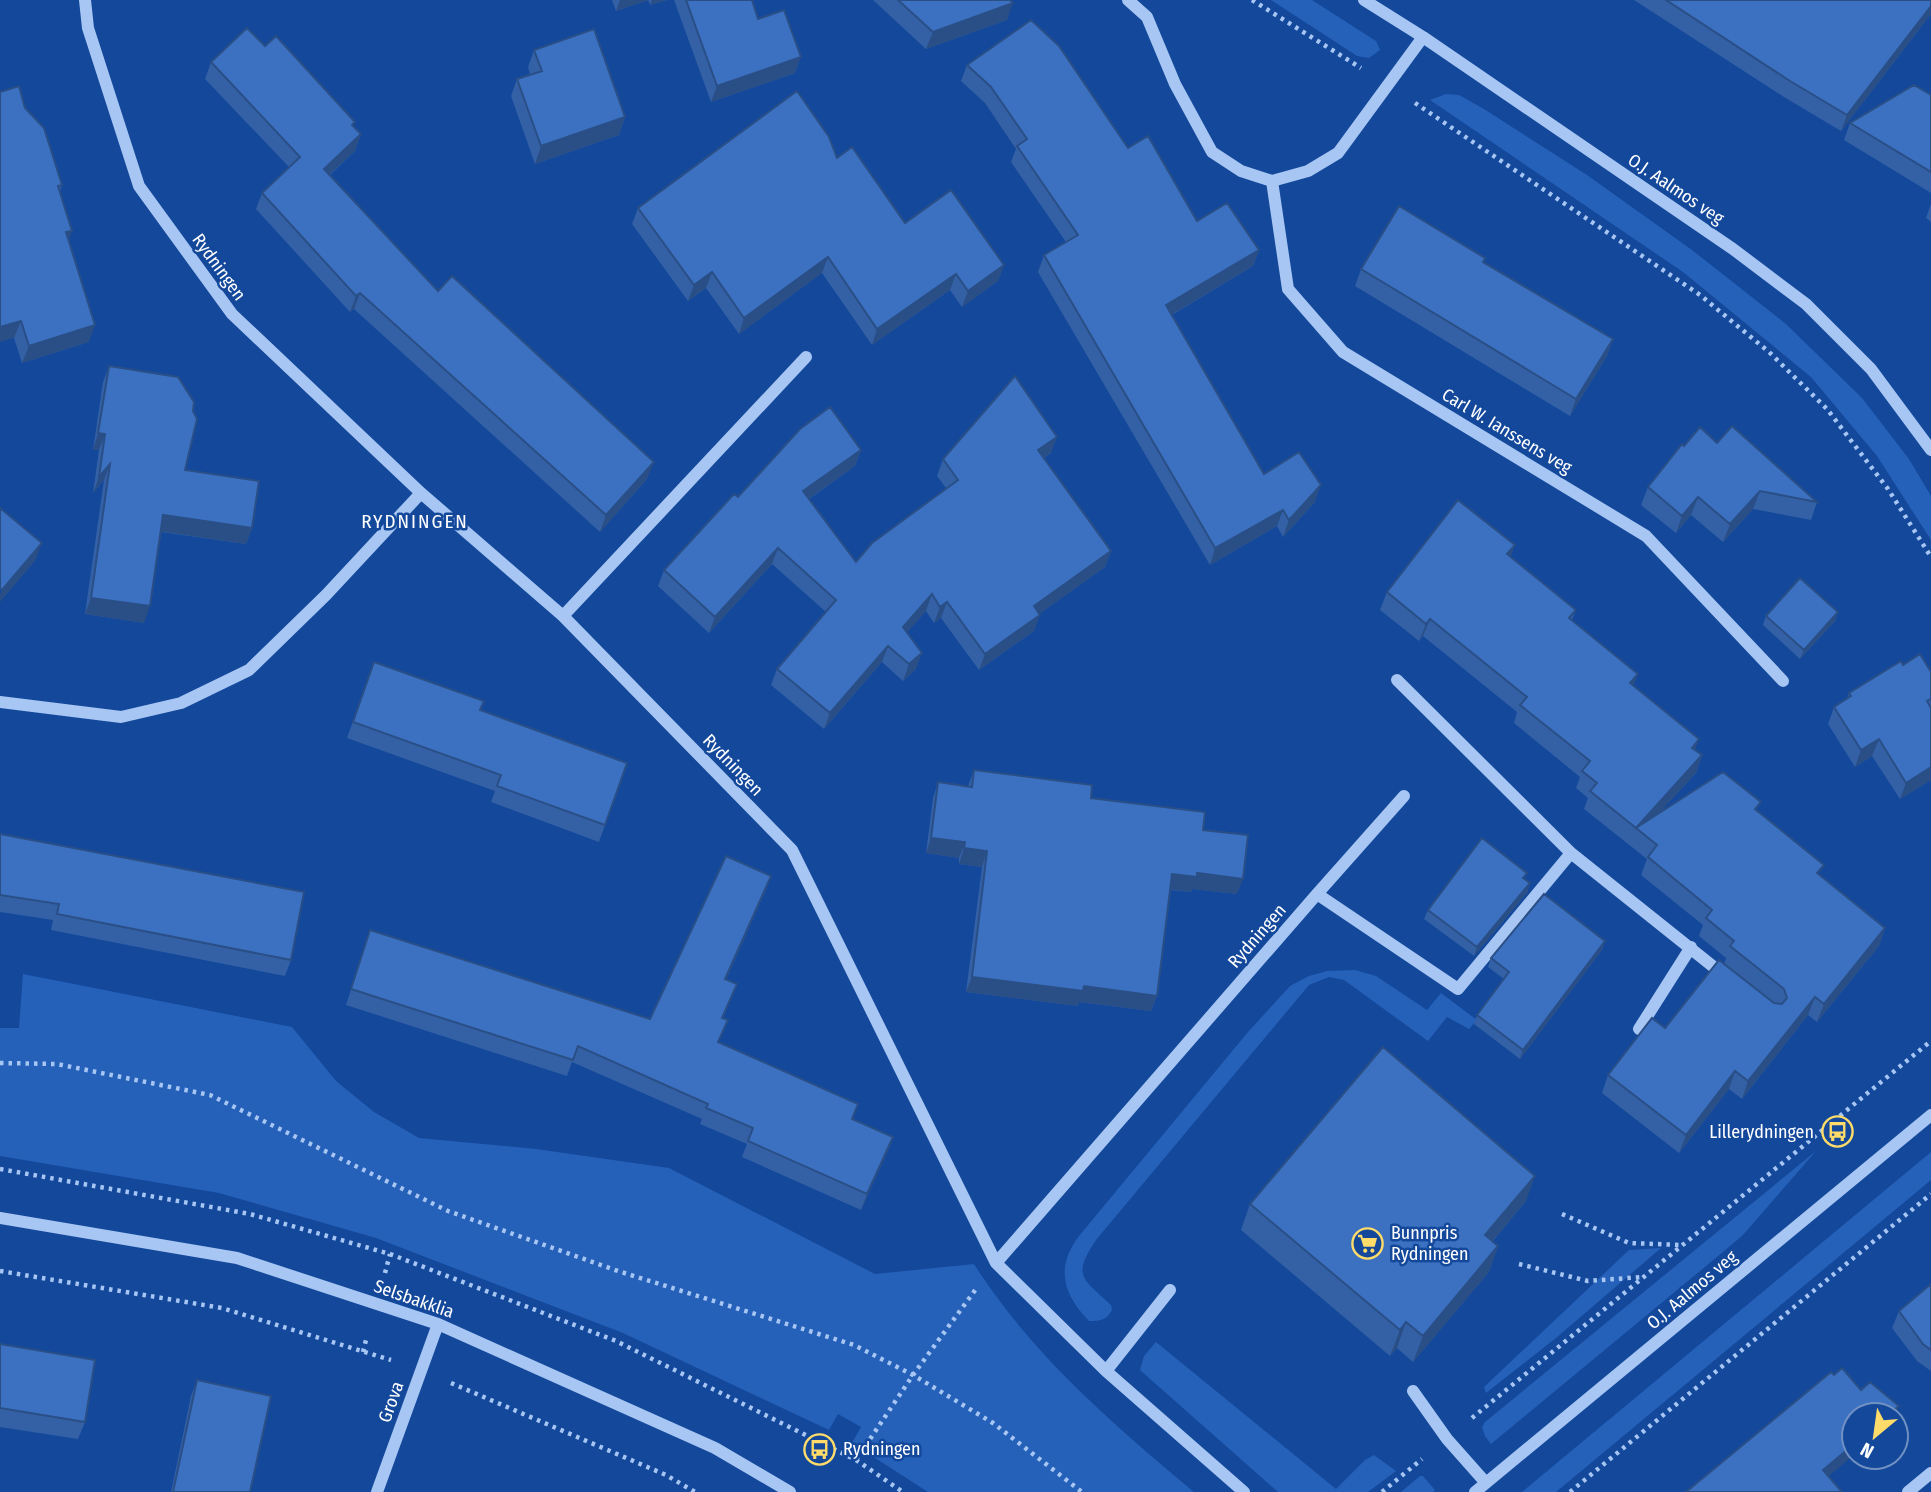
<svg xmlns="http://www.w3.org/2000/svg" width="1931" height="1492" viewBox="0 0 1931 1492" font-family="'Fira Sans Condensed',sans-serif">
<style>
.grass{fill:#2661b9}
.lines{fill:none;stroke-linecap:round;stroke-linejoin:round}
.path{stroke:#a7c6f3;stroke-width:4.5;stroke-dasharray:3.5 5;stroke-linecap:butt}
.minor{stroke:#a7c6f3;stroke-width:12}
.wall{fill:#3461a6}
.shaded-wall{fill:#2a4f87}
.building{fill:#3c71c1;stroke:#2a4f87;stroke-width:2}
.labels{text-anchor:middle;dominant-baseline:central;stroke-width:5;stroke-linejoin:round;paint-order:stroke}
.street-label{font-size:18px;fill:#fff;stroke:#13489b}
.poi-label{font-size:18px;fill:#fff;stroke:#13489b;text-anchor:start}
.neighbourhood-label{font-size:19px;letter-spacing:2px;fill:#fff;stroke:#13489b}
</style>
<rect width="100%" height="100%" fill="#13489b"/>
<path class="grass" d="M1271,0H1312L1376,41L1380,50L1369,58L1357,56Z
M1446,94L1459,95L1484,109L1587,175L1692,250L1786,324L1862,398L1909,459L1931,496V540L1877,456L1811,377L1683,272L1430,100Z
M1355,970L1376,976L1427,1010L1441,993L1477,1020L1469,1029L1447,1017L1428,1041L1344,980L1329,977L1309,985L1096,1240C1072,1276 1082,1278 1111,1305L1112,1310C1107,1320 1100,1321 1089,1321C1063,1294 1055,1268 1079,1236L1248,1032L1290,986L1309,976L1327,971Z
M23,974L292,1027L336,1081L374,1112L419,1138L536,1149L669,1168L875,1274L974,1264C1032,1355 1112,1423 1194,1492H928L852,1443L861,1427L838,1414L829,1430L623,1333L376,1238L219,1193L0,1156V1028H19Z
M1816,1151L1743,1235L1723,1252L1491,1444L1485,1436L1482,1427L1485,1422Z
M1931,1152V1180L1556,1492H1522Z
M1661,1248L1556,1338L1486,1393L1484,1387L1629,1250Z
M1156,1342L1336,1489L1365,1460L1374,1455L1396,1471L1368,1492H1278L1140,1370L1144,1356Z
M1420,1476H1423L1435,1490L1433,1492H1401Z"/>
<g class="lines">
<path class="path" d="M1252,0L1361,68
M1415,103L1700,295L1769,352L1827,409L1888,489L1931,557
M0,1063L57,1064L210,1095L448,1211L618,1271L854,1345L913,1375L993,1423L1082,1492
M0,1169L250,1214L390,1254L616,1341L856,1460L903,1492
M1562,1214L1629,1243L1681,1245
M1519,1264L1588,1281L1642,1277
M0,1271L222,1308L391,1360
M385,1273L390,1254
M363,1352L367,1336
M451,1383L666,1475L695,1492
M1472,1418L1931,1041
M856,1460L913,1375L976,1289
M1382,1492L1422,1459
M1570,1492L1931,1194"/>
<path class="minor" d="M85,0L88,28L139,186L232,314L421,493L563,616L792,850L996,1263
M1128,0L1147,17L1175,84L1212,152L1241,171L1272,181L1308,171L1338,153L1423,37
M1364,0L1423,37L1733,249L1806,304L1871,369L1931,450
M1272,181L1288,289L1343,352L1646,536L1783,681
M563,616L806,357
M0,702L121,717L181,703L249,670L326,595L421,493
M1571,853L1725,976
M1317,894L1404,796
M1639,1029L1691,947
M0,1218L237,1258L438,1324L715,1448L790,1492
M1106,1371L1170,1290
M1413,1391L1447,1439L1486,1483
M377,1492L438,1324
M1244,1492L1106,1371L996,1263L1317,894L1458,989L1571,853L1397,680
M1475,1492L1931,1115
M1908,1492L1931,1473"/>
</g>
<path class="wall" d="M612,0H667L650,5L648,0L616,11Z
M674,0H752L758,19L795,73L711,102Z
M873,0H1010L1007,20L926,49Z
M1634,0H1931V14L1841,131L1784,97Z
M265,46L354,127L361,134L355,151L330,175L438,291L647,479L600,532L354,309L350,312L256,209L262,193L289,167L205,79L211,62Z
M534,50L625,117L619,135L535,164L511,96L517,79L530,74L528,67Z
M967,65L1128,148L1197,221L1259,250L1253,266L1172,315L1264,474L1315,502L1283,537L1277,526L1210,565L1038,272L1044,255L1066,242L1011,162L1016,149L985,103L961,81Z
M1931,95V193L1844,140L1850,123Z
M25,108L62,185L60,191L89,342L22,363L14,338Z
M837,158L905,223L1004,265L998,281L962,307L950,290L872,345L822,273L739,334L706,288L688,301L632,224L638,208Z
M1931,204V222L1926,218Z
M1485,258L1483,262L1613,339L1607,356L1570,416L1355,286L1361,269Z
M109,366L185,470L252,528L246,544L161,532L144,623L85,614L104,480L93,493L99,450H93L103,382Z
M1717,443L1817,502L1811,520L1753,509L1723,542L1691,515L1676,533L1641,505L1648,487L1684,446Z
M861,450L855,466L809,499L856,562L946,488L937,476L943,459L1051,453L1044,458L1111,551L1105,567L1039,614L1034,631L979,670L941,618L934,623L926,611L907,632L916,669L903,681L882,662L824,729L771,685L777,669L826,612L772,564L709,633L658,586L664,570L738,497Z
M1515,545L1510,557L1576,610L1572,620L1695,750L1702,755L1696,773L1659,813L1758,811L1820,875L1885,928L1879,946L1817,1022L1808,1015L1742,1099L1729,1089L1679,1153L1602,1093L1608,1075L1665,1028L1724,964L1726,958L1699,936L1703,925L1641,875L1647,859L1584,809L1588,798L1576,788L1580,777L1514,723L1517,712L1423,636L1419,641L1380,610L1387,592Z
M1838,612L1835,621L1800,659L1763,625L1766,616Z
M374,662L480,710L627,763L599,842L491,802L495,791L347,738Z
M1903,665L1931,672V780L1900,799L1872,756L1855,767L1828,724L1834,707L1847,699L1849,693Z
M974,770L1091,798L1203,830L1237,894L1192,889L1191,892L1170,890L1157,996L1151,1011L1079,1002L1078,1006L966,992L982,867L959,864V858L926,853L933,798L938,782L968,786Z
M0,834L291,960L285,976L51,930L53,920L0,912Z
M771,876L765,892L726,980L737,984L723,1018L719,1042L853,1119L893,1137L887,1153L861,1210L742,1157L747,1144L700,1124L702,1119L572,1062L567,1076L346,1005L370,930L650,1019Z
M1525,880L1530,883L1527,893L1474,956L1424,919L1428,910Z
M1605,941L1602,950L1520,1059L1474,1024L1477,1015L1504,979L1488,967L1491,958Z
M1526,1201L1493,1241L1498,1246L1489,1272L1413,1362L1397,1348L1390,1356L1241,1230L1250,1204Z
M1931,1284V1371L1917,1361L1892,1328L1899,1311Z
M0,1344L85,1422L78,1439L0,1427Z
M197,1380L250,1492H171L191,1396Z"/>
<path class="shaded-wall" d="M620,0H649L616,11Z
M652,0H667L650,5Z
M1013,3L1007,20L926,49L933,32Z
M1931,6V14L1841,131L1847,115Z
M801,57L795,73L711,102L717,86Z
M625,117L619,135L535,164L541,146Z
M361,134L355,151L318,185L324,169Z
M72,231L66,248V232Z
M1259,250L1253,266L1161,321L1166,305Z
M828,257L822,273L739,334L744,318Z
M1004,265L998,281L962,307L968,291Z
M712,272L706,288L688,301L694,285Z
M956,274L950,290L872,345L877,329Z
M360,293L354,309L350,312L356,296Z
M21,321L14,338L0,342V327Z
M95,325L89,342L22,363L29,346Z
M1613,339L1607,356L1570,416L1576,399Z
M98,433L105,434L99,450H93Z
M1057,437L1051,453L1032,466L1038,450Z
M861,450L855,466L797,507L803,491Z
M654,462L647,479L600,532L606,515Z
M110,464L104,480L93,493L99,477Z
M1321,485L1315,502L1283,537L1289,520Z
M1760,491L1753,509L1723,542L1730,524Z
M1698,497L1691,515L1676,533L1682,516Z
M1283,510L1277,526L1210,565L1215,548Z
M163,515L252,528L246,544L158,531Z
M42,543L35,561L0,602V595L2,590Z
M1515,545L1508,563L1507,554Z
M778,548L772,564L709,633L715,617Z
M1111,551L1105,567L1028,622L1034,606Z
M932,594L926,611L897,644L903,627Z
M91,598L150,606L144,623L85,614Z
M947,602L941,618L934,623L940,607Z
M1838,612L1835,621L1800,659L1804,650Z
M1040,615L1034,631L979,670L985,654Z
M1430,619L1423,636L1419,641L1426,624Z
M888,646L882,662L824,729L830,713Z
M922,653L916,669L903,681L909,664Z
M1638,674L1632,691L1630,683Z
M1699,739L1693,756L1692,748Z
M1879,739L1872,756L1855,767L1861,750Z
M1702,755L1696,773L1642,832L1636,828L1629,845L1636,828Z
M1931,767V780L1900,799L1906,783Z
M931,838L965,842L959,858L926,853Z
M964,848L987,851L982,867L959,864Z
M1197,873L1243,879L1237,894L1192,889L1191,892L1166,889L1172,874Z
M771,876L765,892L719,995L725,979Z
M1530,883L1527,893L1474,956L1477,947Z
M1885,928L1879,946L1817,1022L1824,1004Z
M1605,941L1602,950L1520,1059L1523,1050Z
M972,977L1084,986L1157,996L1151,1011L1079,1002L1078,1006L966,992Z
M1815,997L1808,1015L1742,1099L1748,1081Z
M1735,1071L1729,1089L1679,1153L1686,1135Z
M893,1137L887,1153L861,1210L867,1194Z
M1535,1176L1526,1201L1476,1261L1485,1235Z
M1498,1246L1489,1272L1413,1362L1423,1336Z
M1406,1322L1397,1348L1390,1356L1400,1330Z
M1899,1406L1895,1415H1888Z
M1854,1444V1455L1817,1486L1823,1470Z"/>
<path class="building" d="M686,0H752L758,19L784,10L801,57L717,86Z
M898,0H1010L1013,3L933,32Z
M1666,0H1931V6L1847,115L1790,81Z
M1031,20L1059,46L1128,148L1148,136L1197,221L1227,203L1259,250L1166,305L1264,474L1299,452L1321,485L1289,520L1283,510L1215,548L1044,255L1078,235L1017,146L1027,139L991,87L967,65Z
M247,28L265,46L276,36L355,122L352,125L361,134L324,169L438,291L452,276L654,462L606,515L360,293L356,296L262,193L300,157L211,62Z
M594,29L625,117L541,146L517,79L542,71L534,50Z
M1914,85L1931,95V172L1850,123Z
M19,86L25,108L44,128L62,185L58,186L72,231L66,232L95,325L29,346L21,321L0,327V92Z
M797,91L829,137L837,158L852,147L905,223L951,190L1004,265L968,291L956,274L877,329L828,257L744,318L712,272L694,285L638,208Z
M1399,206L1485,258L1483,262L1613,339L1576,399L1361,269Z
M109,366L178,377L194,402L193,411L197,419L185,470L259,481L252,528L163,515L150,606L91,598L110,464L99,477L105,434L98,433Z
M1015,376L1057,437L1038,450L1111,551L1034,606L1040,615L985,654L947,602L940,607L932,594L903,627L922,653L909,664L888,646L830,713L777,669L836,600L778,548L715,617L664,570L734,494L738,497L800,429L830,407L861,450L803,491L856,562L872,543L958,480L943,459Z
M1732,426L1817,502L1760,491L1730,524L1698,497L1682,516L1648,487L1682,444L1684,446L1700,427L1717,443Z
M1458,500L1515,545L1507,554L1576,610L1569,618L1638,674L1630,683L1699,739L1692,748L1702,755L1636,828L1590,791L1597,783L1582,771L1590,761L1520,705L1527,697L1430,619L1426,624L1387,592Z
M0,508L42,543L2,590L0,588Z
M1800,578L1838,612L1804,650L1766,616Z
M1920,654L1931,672V699L1927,701L1931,708V767L1906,783L1879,739L1861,750L1834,707L1851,696L1849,693L1901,661L1903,665Z
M374,662L484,701L480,710L627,763L605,825L497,786L501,775L353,722Z
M974,770L1092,785L1091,798L1205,812L1203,830L1248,835L1243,879L1197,873V877L1172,874L1157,996L1084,986L1083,991L972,977L987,851L964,848L965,842L931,838L938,782L972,787Z
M1723,772L1761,802L1755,809L1824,865L1817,873L1885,928L1824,1004L1815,997L1748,1081L1735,1071L1686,1135L1608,1075L1652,1018L1665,1028L1719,960L1774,1003L1782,1004L1787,998L1784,989L1730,946L1734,941L1706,918L1712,910L1648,857L1657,845L1636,828Z
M0,834L304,892L291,960L57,914L59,904L0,895Z
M1482,838L1527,873L1523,878L1530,883L1477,947L1428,910Z
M726,856L771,876L725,979L737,984L722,1018L728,1020L718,1042L858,1104L852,1119L893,1137L867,1194L748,1141L753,1128L706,1108L708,1104L578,1046L573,1060L351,989L370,930L650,1019Z
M1544,894L1605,941L1523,1050L1477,1015L1509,972L1491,958Z
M1383,1047L1535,1176L1485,1235L1498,1246L1423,1336L1406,1322L1400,1330L1250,1204Z
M1931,1284V1350L1923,1344L1899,1311Z
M0,1344L95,1360L85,1422L0,1408Z
M1842,1368L1861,1390L1870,1382L1899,1406L1888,1415H1854V1444L1823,1470L1842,1492H1686L1831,1372L1834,1375Z
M197,1380L271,1396L250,1492H173Z"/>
<defs>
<symbol id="bus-ring" viewBox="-11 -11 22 22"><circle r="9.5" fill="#13489b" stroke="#ffdb6a" stroke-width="1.5"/><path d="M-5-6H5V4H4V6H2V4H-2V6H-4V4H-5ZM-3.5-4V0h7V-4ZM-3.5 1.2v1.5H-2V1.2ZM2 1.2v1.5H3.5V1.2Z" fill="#ffdb6a"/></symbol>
<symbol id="supermarket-ring" viewBox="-11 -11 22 22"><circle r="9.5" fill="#13489b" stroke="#ffdb6a" stroke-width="1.5"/><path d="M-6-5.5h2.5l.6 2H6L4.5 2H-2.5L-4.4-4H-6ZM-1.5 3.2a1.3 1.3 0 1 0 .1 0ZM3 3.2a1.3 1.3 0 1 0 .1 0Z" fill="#ffdb6a"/></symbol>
</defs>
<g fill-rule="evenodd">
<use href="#bus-ring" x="1820" y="1114" width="35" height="35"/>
<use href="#supermarket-ring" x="1350" y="1226" width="35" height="35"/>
<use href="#bus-ring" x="802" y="1432" width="35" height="35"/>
</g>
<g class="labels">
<g class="street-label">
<text transform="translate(1676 189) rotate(34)">O.J. Aalmos veg</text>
<text transform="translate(219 267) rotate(54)">Rydningen</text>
<text transform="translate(1507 431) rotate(31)">Carl W. Ianssens veg</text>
<text transform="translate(733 765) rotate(46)">Rydningen</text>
<text transform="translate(1257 936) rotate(-49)">Rydningen</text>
<text transform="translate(1692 1290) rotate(-40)">O.J. Aalmos veg</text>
<text transform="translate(414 1299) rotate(19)">Selsbakklia</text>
<text transform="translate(391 1402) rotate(-70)">Grova</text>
</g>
<g class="poi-label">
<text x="1814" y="1132" text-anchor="end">Lillerydningen</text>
<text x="1391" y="1233">Bunnpris<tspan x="1391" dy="21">Rydningen</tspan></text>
<text x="843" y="1449">Rydningen</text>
</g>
<g class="neighbourhood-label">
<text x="415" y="521">RYDNINGEN</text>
</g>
</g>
<g transform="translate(1875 1436) rotate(209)"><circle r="33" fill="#13489b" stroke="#7191c3" stroke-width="2"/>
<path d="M0-5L12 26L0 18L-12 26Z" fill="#ffdb6a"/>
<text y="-10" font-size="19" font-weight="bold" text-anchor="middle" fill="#ffffff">N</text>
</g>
</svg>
